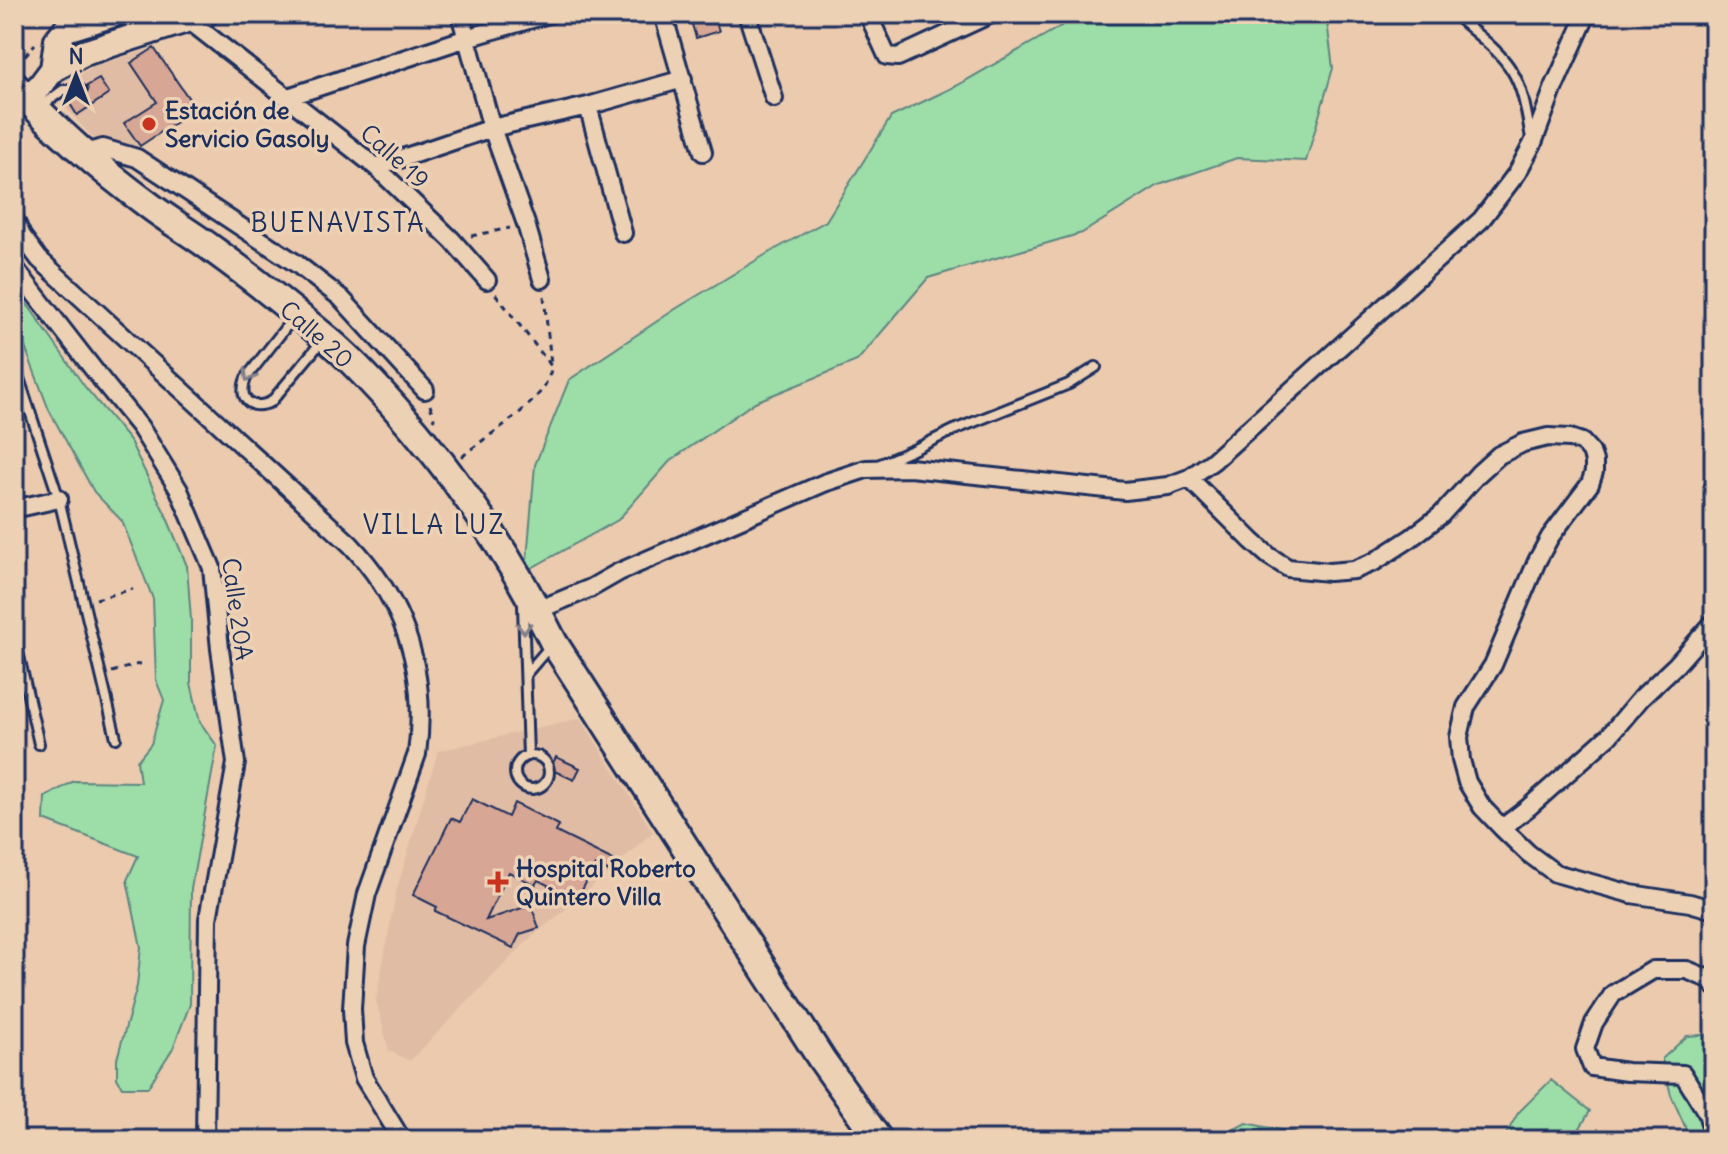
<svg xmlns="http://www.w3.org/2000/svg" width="1728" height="1154" viewBox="0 0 1728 1154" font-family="Delius,sans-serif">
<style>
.built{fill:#e1bca5}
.green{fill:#9ddda7;stroke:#5c8682;stroke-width:2}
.building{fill:#d7a694;stroke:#1b2f5e;stroke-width:2}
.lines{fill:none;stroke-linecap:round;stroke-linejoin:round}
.service-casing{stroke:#1b2f5e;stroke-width:14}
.minor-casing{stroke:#1b2f5e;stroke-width:22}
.secondary-casing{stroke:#1b2f5e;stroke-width:30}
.primary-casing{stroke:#1b2f5e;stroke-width:32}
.path{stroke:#1b2f5e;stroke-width:3;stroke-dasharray:6 6;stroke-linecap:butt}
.service{stroke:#edd1b4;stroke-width:8}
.minor{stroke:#edd1b4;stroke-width:16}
.secondary{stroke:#edd1b4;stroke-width:24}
.primary{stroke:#edd1b4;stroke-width:26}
.oneway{stroke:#848089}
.poi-dot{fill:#c8321e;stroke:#edd1b4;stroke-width:3}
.labels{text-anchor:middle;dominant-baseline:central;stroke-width:7;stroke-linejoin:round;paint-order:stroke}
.poi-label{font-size:24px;font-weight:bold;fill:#1b2f5e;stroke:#edd1b4;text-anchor:start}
.street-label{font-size:24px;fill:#1b2f5e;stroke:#edd1b4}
.neighbourhood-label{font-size:26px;letter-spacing:2px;fill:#1b2f5e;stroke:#edd1b4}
</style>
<rect width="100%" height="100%" fill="#ebcaae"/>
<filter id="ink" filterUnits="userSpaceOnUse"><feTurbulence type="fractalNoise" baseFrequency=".0125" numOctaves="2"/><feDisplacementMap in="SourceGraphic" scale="16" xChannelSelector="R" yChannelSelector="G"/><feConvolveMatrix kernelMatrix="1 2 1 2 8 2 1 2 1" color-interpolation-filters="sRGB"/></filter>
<g filter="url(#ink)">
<path class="built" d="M154,48L196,109L139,146L95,140L51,92L94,66Z
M580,718L653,832L577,900L529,939L410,1061L389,1051L376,1000L396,892L438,751Z"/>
<path class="green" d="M1072,14H1326L1333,68L1306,161L1237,158L1159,185L1082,233L928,278L857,361L755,402L670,461L618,520L526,571L535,465L569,380L677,308L765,255L826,221L891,117L958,85L1061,26Z
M14,289L30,308L85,387L130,441L165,513L187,566L191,620V683L200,722L217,746L191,889L190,1004L173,1048L148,1087H122L117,1078V1059L137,986L141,947L127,880L138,856L44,820L45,797L74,781L140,782L137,761L151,744L164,700L156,680L153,599L122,521L94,492L49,410L20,334L14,324Z
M1714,1034V1140H1691L1671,1095L1662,1059L1687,1036Z
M1551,1080L1590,1111L1573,1140H1503L1518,1113Z
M1246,1123L1314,1137L1319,1140H1214Z"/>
<path class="building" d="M689,14H713L719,31L696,38Z
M154,48L196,109L140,146L124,123L157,102L131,63Z
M99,79L109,94L77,115L67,99L70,97L85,96L88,91L87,86Z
M556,757L580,768L574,780L550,769Z
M472,799L508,817L514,803L559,825L556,832L615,861L609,872L595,865L577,900L538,880L535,885L509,872L486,920L531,905L539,928L520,934L513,948L435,911L437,907L413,895L451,818L460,822Z"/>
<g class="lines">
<defs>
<path id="service" d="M1454,14C1474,33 1498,48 1512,71C1524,90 1527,117 1531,138
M40,107L63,90H81
M293,318L246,378C238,399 250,411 271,402L322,341
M15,366L59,499L116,738
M878,465L913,450L954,430L1069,384L1096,367
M523,605L528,756
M14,634L39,744
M526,674L551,645
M515 772a17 17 0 1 1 34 0a17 17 0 1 1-34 0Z"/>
<path id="minor" d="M460,14L492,128L526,224L542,279
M663,14L703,152
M747,14L774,98
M868,14L887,56L898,57L991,14
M187,19L376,167L452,240L487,280
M288,97L467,38L549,14
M588,106L623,233
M83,154L103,148L137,158L297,264L341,298L425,390
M376,167L492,128L588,106L683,79
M14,218L22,236L39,259L350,544C406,603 428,673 417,754L367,894L356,946L352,1009L354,1043L364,1078L402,1140
M14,267L101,379L140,427L179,490L212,568L220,649L236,763L208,919L205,1140
M1189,478L1252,541L1269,556L1288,568L1329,572L1354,570L1374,562L1411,538L1441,515L1478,474L1499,455L1523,443L1548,437L1570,438L1582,442L1591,452L1594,461V472L1590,484L1550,537L1537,561L1493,665L1466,707L1459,737L1461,760L1467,782L1482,807L1502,828L1528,853L1555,873L1631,894L1690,903L1714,910
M14,509L59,499
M538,610L591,588L619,572L824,483L866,469L910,468L1125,491L1168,486L1189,478L1213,461L1481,220L1517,173L1533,143L1554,87L1587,14
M1502,828L1529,807L1609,736L1641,698L1676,665L1714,622
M1714,986L1711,980L1687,970H1653L1613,994L1594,1023L1585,1049L1592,1067L1627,1072L1683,1074L1707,1113L1714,1137"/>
<path id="secondary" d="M53,69L57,40L66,29L114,14
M27,99L41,85L53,69L84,53L205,14"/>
<path id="primary" d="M14,85C55,130 101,170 150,206C171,222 194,235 215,251C251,277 286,305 321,334C346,354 368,378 390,402C456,474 510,555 554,643L822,1060L879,1140"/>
</defs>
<use href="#service" class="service-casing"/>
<use href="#minor" class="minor-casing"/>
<use href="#secondary" class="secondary-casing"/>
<use href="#primary" class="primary-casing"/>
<path class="path" d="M17,65L35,44
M471,236L510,228
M544,296L551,364
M430,405L434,418L433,420
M462,457C485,436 529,412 545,385C548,380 550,373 552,367L494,292
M96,599L133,589
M112,672L142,663"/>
<use href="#service" class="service"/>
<use href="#minor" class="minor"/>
<use href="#secondary" class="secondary"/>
<use href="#primary" class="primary"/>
</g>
<defs><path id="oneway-chevron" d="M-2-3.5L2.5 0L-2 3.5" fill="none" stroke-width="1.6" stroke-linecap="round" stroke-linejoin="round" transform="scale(2)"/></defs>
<g class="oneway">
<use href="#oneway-chevron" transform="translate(249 376) rotate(121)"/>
<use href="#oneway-chevron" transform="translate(524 628) rotate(88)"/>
</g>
</g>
<g class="poi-dot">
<circle cx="149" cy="124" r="8"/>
<path d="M494 870h8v8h8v8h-8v8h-8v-8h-8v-8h8z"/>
</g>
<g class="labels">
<g class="poi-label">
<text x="165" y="110">Estación de<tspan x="165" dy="28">Servicio Gasoly</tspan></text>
<text x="516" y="868">Hospital Roberto<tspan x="516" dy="28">Quintero Villa</tspan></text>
</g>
<g class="street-label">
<text transform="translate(395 156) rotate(42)">Calle 19</text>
<text transform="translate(317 334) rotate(41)">Calle 20</text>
<text transform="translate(238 609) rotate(82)">Calle 20A</text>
</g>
<g class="neighbourhood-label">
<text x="338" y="222">BUENAVISTA</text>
<text x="434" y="524">VILLA LUZ</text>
</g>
</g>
<rect width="1728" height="1154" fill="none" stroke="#edd1b4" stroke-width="48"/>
<rect x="24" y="24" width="1680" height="1106" fill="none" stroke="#1b2f5e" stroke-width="3" filter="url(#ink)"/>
<g transform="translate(76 76)" stroke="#edd1b4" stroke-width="6" paint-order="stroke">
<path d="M0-6L14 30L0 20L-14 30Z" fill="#1b2f5e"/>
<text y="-12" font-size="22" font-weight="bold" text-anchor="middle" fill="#1b2f5e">N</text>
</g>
</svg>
